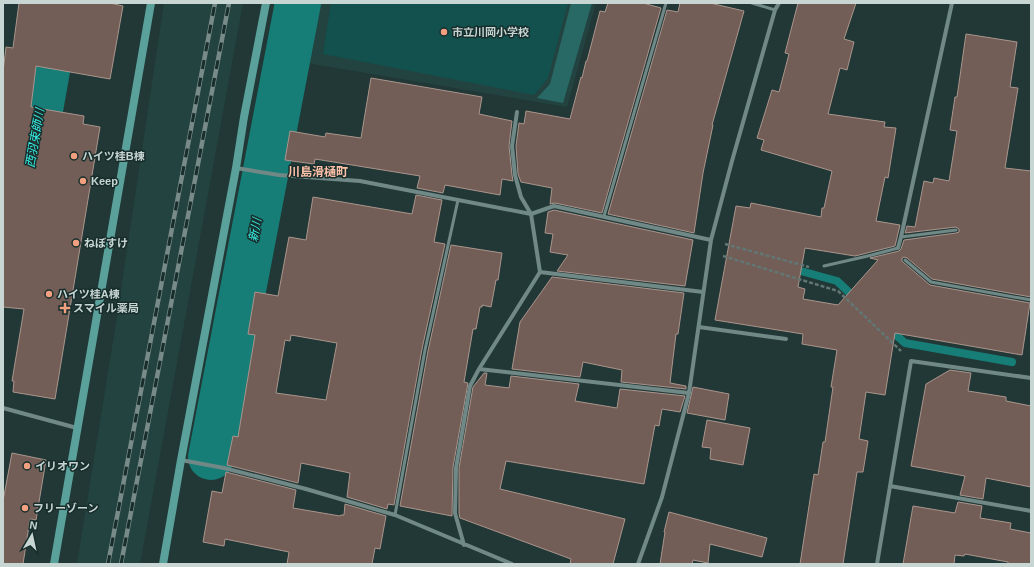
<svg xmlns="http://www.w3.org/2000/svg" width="1034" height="567" viewBox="0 0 1034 567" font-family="Helvetica,'Noto Sans JP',sans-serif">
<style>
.built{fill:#234341}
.green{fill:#12514d}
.forest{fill:#296965}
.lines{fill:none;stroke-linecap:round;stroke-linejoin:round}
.stream{stroke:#167d77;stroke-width:8}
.river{stroke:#167d77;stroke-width:46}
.building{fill:#725e57;stroke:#ab958d;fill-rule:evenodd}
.path{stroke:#627674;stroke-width:2.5;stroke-dasharray:4 2;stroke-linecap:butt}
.lane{stroke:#708987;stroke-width:3}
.street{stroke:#708987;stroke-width:4}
.secondary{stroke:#5aa09b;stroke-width:8}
.rail-casing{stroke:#798b89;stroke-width:4.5}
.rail{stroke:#172e2c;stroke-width:3;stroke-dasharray:9;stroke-linecap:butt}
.poi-dot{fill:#f3a081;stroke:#172e2c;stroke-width:1.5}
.labels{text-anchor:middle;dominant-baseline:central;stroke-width:3;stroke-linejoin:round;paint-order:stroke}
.poi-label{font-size:11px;font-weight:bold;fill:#c7d5d3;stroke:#172e2c;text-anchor:start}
.water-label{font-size:12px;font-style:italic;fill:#37ede2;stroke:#172e2c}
.neighbourhood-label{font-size:12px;font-weight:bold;fill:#ffc0a8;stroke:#172e2c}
</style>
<rect width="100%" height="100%" fill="#213836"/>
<path class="built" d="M164,3H243L140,564H77L116,323Z
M304,3H596L567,107L295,61Z"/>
<path class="green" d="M331,3H568L548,78L534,95L323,54Z"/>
<path class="forest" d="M571,3H592L563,103L537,98L550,84Z"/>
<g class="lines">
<path class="stream" d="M790,268L837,281L856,299
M887,327L905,343L1012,362"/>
<path class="river" d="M3,271L23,220L27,183L59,3
M211,457L298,3"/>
</g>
<path class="building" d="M19,3H110L123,6L110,79L36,66L31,107L84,116L83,124L100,127L55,399L13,392L14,381H12L24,309L3,307V72L6,47L13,48Z
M608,3H643L661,8L602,213L555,203L550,204L552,188L521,182L518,174L516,146L519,123L524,124L526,111L570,119L581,77L582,78L586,61H587L600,11L605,12Z
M680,3H710L744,11L712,125H713L703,173L694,233L608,214L667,10L678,12Z
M798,3H856L844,39L854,42L847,70L840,68L828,114L885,122L884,127L896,128L888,178L885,177L876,221L900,225L895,246L855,256L805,248L798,287L805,289L803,299L838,305L878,260L870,258L899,251L901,249L904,240L956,233L959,232V229L956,227L905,233L907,226L915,227L924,181L933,183L934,178L949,181L957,131L950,130L955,97H957L966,34L1017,42L1010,87L1018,88L1005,168L1031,171V297L932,279L907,258L904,257L902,258V261L903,262L930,285L1030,303L1022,355L895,333L885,395L866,392L859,439L868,441L863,472H857L843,564H800L814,474L818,475L823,442H825L833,387H831L837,350L802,344L803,334L715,320L736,206L750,208L751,203L821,217L822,208H824L832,171L761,150L764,140L757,138L772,90L779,92L789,54L785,53Z
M371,78L482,97L479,114L512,121L509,146L512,175L513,181L502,179L500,195L445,185L443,193L417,188L420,176L315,159L314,164L285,160L290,131L325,137L326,133L361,138Z
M416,195L442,200L434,242L445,244L422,349L394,505L388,504L387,509L347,497L350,473L301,463L298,483L227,465L233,436L238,437L255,335L248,334L255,292L278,296L289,237L306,240L313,197L412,214ZM291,335L337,343L326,400L276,393L285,340L290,341Z
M554,210L693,240L685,286L557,271L568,255L550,252L553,234L545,233L548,212Z
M451,245L502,253L498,280H496L491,307L482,305V307H480L476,329H473L464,382L468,383L453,467L452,516L400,506L428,351Z
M552,277L684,293L678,334H676L670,383L686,386V389L621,382L622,370L583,362L580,377L512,369L520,322Z
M950,370L971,373L968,391L1006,397V401L1031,406V487L986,478L983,499L960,495L965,476L911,466L926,384Z
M484,373H487L485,385L509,388L511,376L579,384L575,401L617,408L620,389L685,396L680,412L662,409L659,426L655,425L644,484L506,461L500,489L625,519L613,564H570L571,559L460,518L459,513V468L473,387Z
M693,387L729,394L725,420L687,413Z
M707,420L750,428L743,465L710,459L711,448L702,447Z
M12,453L46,460L36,520L30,519L23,564H3V501Z
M226,472L296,490L293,508L340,516L341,515H344L345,504L386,516L380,549L375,548L372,564H287L289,552L225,539L224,546L203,542L212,491L222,493Z
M958,502L982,506L980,518L1011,523L1010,529L1031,533V564H1008V562L965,554L964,556L955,555L954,564H903L913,506L955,513Z
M669,512L767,538L762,557L710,544L708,563L693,560L692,564H660L665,532H664Z"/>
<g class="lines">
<path class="path" d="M725,244L809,267
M723,256L838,291L901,351"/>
<path class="lane" d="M752,3L775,10
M604,216L666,3
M901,237L956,230
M905,260L931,282L1031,300
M824,266L872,255L898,248
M395,515L425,350L458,200"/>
<path class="street" d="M236,168L279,175L360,181L531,214L554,206L711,240
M898,248L901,237L952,3
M540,272L703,292
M699,327L786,339
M479,369L689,393
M3,408L77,428
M181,460L224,468L306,489L395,515L512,564
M890,486L1031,511
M464,545L455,513L456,468L470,386L479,369L540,272L531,214L521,197L515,175L512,146L517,112
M638,564L662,497L689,393L711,240L732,161L775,10L779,3
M877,564L911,361L1031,378"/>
<path class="secondary" d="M54,564L151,3
M163,564L181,460L236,168L244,117L266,3"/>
<defs>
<path id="rail" d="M108,564L215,3
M121,564L229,3"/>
</defs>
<use href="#rail" class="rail-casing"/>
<use href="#rail" class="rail"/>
</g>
<g class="poi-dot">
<circle cx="444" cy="32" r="4"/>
<circle cx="74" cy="156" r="4"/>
<circle cx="83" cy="181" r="4"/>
<circle cx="76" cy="243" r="4"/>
<circle cx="49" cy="294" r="4"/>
<path d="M63 302h4v4h4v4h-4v4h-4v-4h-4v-4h4z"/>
<circle cx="27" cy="466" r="4"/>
<circle cx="25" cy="508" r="4"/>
</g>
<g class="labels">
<g class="poi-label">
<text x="452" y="32">市立川岡小学校</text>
<text x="82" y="156">ハイツ桂B棟</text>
<text x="91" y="181">Keep</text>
<text x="84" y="243">ねぼすけ</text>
<text x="57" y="294">ハイツ桂A棟</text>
<text x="73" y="308">スマイル薬局</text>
<text x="35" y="466">イリオワン</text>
<text x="33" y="508">フリーゾーン</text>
</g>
<g class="water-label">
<text transform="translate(35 138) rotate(-80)">西羽束師川</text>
<text transform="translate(255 230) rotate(-79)">新川</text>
</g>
<g class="neighbourhood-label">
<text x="318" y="172">川島滑樋町</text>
</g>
</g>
<rect width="1034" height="567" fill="none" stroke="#c7d5d3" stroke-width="8"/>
<g transform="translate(32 535) rotate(9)" stroke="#172e2c" stroke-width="3" paint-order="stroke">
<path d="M0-3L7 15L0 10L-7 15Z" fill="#c7d5d3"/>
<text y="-6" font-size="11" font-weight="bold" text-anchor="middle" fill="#c7d5d3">N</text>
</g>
</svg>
